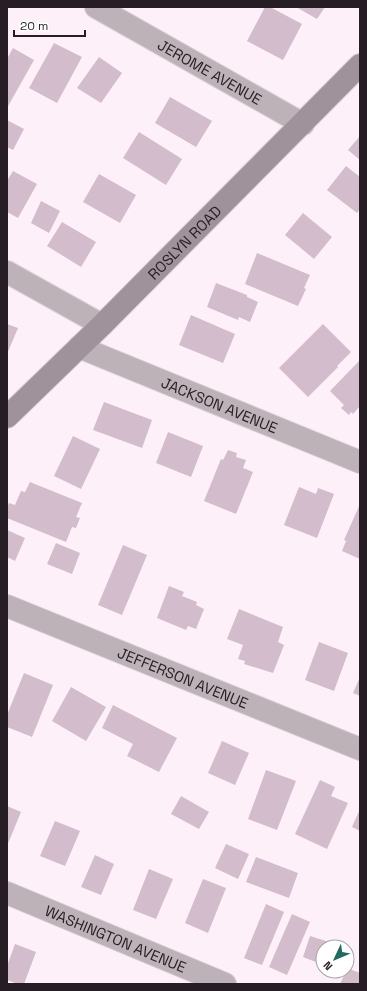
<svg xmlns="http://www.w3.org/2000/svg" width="367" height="991" viewBox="0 0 367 991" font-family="'Space Grotesk',sans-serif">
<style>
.building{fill:#d3bccb}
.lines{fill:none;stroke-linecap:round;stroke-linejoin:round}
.minor-casing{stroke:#dbced7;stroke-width:24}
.secondary-casing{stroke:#dbced7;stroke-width:24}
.minor{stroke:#bcb2b8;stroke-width:22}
.secondary{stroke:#a0929b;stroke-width:22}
.labels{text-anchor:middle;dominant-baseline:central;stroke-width:3;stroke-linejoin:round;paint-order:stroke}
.street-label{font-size:15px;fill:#261e24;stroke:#fff}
</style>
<rect width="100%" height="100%" fill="#fef0f9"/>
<path class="building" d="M265,7H270L302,24L283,60L247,41Z
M296,7H325L317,19Z
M54,43L82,57L57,103L29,88Z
M13,48L34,60L7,108V59Z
M99,57L122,73L101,103L77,88Z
M170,97L212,121L196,147L155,123Z
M7,120L24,129L13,150L7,147Z
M139,132L182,159L166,185L123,158Z
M360,136V160L348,150Z
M346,166L360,177V209L357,213L327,190Z
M13,171L37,184L18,218L7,212V181Z
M99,174L136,195L120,223L83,202Z
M41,201L60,211L49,233L31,223Z
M303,213L332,237L314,259L285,235Z
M62,222L96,242L81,267L47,246Z
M257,253L310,275L304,288L306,289L298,306L245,284Z
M216,283L247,295V297L258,302L250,322L239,317L238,320L207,307Z
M191,315L235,334L223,363L179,345Z
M7,324L18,328L7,354Z
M323,324L351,352L337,366L338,367L308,397L279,368Z
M360,360V406L353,414L351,412L349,415L341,408L344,405L330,391Z
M104,402L152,420L142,448L93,430Z
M168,432L203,446L191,477L156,463Z
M73,436L100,449L81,489L54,476Z
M228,450L237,453L236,457L246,460L243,468L253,472L236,514L204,501L221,459L223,460Z
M30,482L82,503L76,517L80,518L76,528L72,527L66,542L7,518V508L9,503L15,505L21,491L25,492Z
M299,487L316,494L318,488L334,494L317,538L284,525Z
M360,504V559L342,551L346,541L344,540Z
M7,530L25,538L15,561L7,557Z
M56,543L80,553L72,574L47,564Z
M123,545L147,555L122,615L98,605Z
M169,586L184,592L182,596L197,602L196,605L204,609L196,629L188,626L186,630L157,618Z
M239,609L283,627L278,642L284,645L273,673L244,664L245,661L238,659L243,645L227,639Z
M319,642L348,653L334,691L305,680Z
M24,673L53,685L32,737L7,727V715Z
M360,677V696L353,693Z
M71,687L106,707L86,741L52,721Z
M113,705L177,738L159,772L127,756L133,744L102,728Z
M222,741L249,753L235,785L208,773Z
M266,770L296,781L277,830L248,819Z
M320,780L335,787L331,796L348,803L327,849L295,834Z
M181,796L209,812L199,829L171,814Z
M7,806L21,812L7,846Z
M360,809V831L352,827Z
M55,821L80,831L65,866L40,856Z
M226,844L249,854L238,879L215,868Z
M95,855L114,864L101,895L81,887Z
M256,857L298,873L289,898L246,882Z
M149,869L173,879L156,919L133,910Z
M203,879L226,888L208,933L185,923Z
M266,904L284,912L262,965L244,958Z
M292,914L310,922L287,975L269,967Z
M310,936L329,942L327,947H323V959L321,964L303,957Z
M15,944L36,952L24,984H18L7,980V966Z
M347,968L360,973V984H340L346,971H347Z"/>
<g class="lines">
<defs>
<g id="minor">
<path id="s1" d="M96,7L303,124"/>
<path d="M7,272L102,325"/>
<path id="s2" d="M79,347L360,462"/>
<path id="s3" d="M7,606L360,749"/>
<path id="s4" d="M7,893L225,984"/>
</g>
<g id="secondary">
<path id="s5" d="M7,417L102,325L360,65"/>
</g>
</defs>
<use href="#minor" class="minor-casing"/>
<use href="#secondary" class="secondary-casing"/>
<use href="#minor" class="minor"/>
<use href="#secondary" class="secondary"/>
</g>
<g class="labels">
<g class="street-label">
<text stroke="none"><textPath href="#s1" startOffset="131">JEROME AVENUE</textPath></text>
<text stroke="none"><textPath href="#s5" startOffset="249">ROSLYN ROAD</textPath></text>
<text stroke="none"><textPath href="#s2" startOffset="152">JACKSON AVENUE</textPath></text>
<text stroke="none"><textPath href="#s3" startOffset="190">JEFFERSON AVENUE</textPath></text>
<text stroke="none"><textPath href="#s4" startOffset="118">WASHINGTON AVENUE</textPath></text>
</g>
</g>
<rect width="367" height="991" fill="none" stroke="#261e24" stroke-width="16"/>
<g transform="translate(335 959) rotate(226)"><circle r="19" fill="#ffffff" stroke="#a8a5a7"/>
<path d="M0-3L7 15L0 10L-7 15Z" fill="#216a61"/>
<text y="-6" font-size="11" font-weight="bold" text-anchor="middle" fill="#261e24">N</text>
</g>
<path d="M14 30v6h71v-6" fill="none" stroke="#261e24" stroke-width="2"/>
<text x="20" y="30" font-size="12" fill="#261e24" stroke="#ffffff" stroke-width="3" paint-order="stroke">20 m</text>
</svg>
